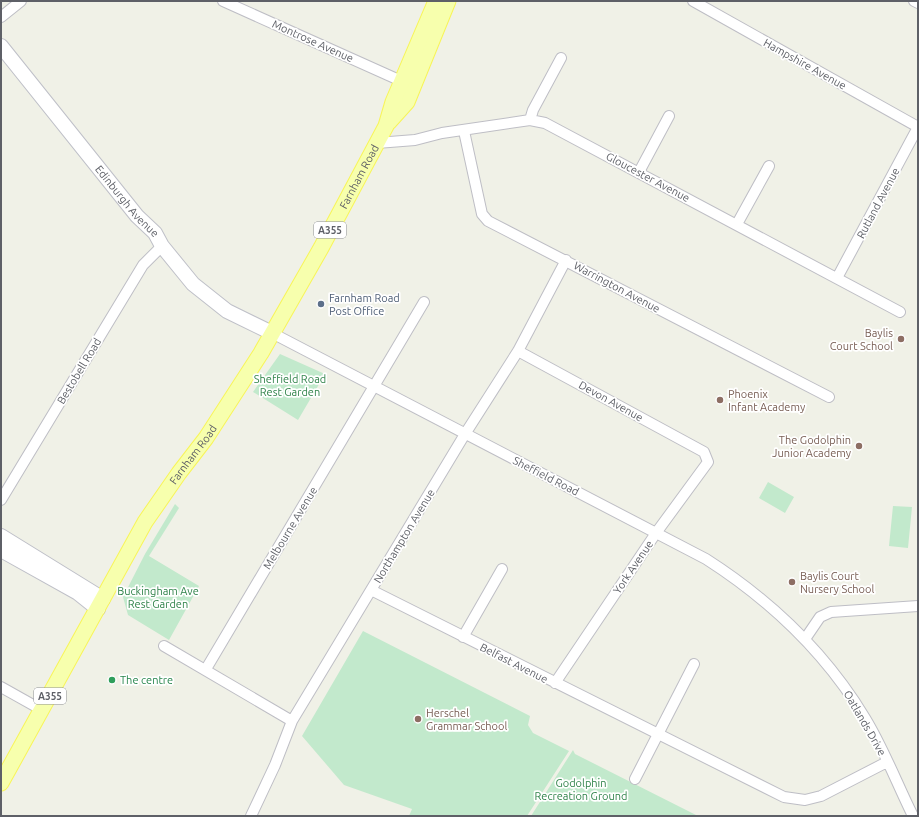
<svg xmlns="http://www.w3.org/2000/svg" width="919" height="817" viewBox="0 0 919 817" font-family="Ubuntu,sans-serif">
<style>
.green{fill:#c2e9cc}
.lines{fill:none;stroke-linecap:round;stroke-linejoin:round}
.street-casing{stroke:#bebec5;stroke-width:12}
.secondary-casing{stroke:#bfc0c8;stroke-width:16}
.primary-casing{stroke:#f8f558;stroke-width:17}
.street{stroke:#fff;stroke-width:10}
.secondary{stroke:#fff;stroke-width:14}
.primary{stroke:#f7ffad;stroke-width:15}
.service-dot{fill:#5c6f8a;stroke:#fff;stroke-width:1.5}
.education-dot{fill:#8d6e63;stroke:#fff;stroke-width:1.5}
.leisure-dot{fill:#2e9e5b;stroke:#fff;stroke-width:1.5}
.labels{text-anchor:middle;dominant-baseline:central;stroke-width:3.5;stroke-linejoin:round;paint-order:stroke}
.shield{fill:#fff;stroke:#8e9095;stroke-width:1}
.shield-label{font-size:10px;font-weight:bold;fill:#5e6067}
.street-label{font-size:11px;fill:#5e6067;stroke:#fff}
.service-label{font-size:11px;fill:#4e5e75;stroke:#fff;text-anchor:start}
.education-label{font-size:11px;fill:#785e54;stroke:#fff;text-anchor:start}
.park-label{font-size:11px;fill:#30834a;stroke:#fff}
.leisure-label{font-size:11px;fill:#27864d;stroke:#fff;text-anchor:start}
</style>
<rect width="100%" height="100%" fill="#f0f1e7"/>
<path class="green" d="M280,354L325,374L298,420L253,392Z
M768,482L794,497L785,513L759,498Z
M175,504L179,508L149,556L199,586L169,640L128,615L123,597L145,554Z
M893,506L912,507L908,548L889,546Z
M363,631L530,716L528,725L533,733L569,751L527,816H409L412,809L344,785L302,736Z
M573,750L575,754L698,816H531Z"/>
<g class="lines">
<defs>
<path id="street" d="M223,1L408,84
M693,1L918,127
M914,1L918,3
M1,17L21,1
M530,120L533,110L561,58
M464,131L482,214L488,221L829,397
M377,143L415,140L442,133L530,120L545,123L900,312
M639,172L669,116
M737,224L769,166
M837,278L918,127
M272,333L706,559C770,600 825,652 865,718C884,749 897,784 913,816
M518,351L704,452L708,462L656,533L555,683
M1,500L143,265L162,246
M371,590L784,797L805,800L821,796L887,762
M463,637L502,569
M805,639L820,617L831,612L918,606
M164,646L292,721
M206,669L424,302
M1,687L42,710
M635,779L694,664
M251,816L275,765L292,721L465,434L518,351L566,260"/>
<g id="secondary">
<path id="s1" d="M1,46L137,216L155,233L162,246L193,284L227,311L272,333"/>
<path d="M1,536L103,599"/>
<path d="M1,550L78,593L98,609"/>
</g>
<g id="primary">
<path d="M389,122L407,102L448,1"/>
<path id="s2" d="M1,783L145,522L179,473L206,438L261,353L321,248L386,126L393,102L436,1"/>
</g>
</defs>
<use href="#street" class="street-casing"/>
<use href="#secondary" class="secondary-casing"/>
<use href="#primary" class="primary-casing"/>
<use href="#street" class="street"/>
<use href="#secondary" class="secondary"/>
<use href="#primary" class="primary"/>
</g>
<circle class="service-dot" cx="321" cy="304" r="4"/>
<g class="education-dot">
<circle cx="901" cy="339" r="4"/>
<circle cx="720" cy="400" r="4"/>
<circle cx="859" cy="446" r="4"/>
<circle cx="792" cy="582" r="4"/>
<circle cx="418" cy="719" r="4"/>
</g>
<circle class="leisure-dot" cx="112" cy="680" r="4"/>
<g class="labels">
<g class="shield">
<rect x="314" y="222" width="32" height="16" rx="3"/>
<rect x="34" y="688" width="32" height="16" rx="3"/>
</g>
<g class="shield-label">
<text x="330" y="230">A355</text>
<text x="50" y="696">A355</text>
</g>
<g class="street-label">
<text transform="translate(313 41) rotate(24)">Montrose Avenue</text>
<text transform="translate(805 64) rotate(29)">Hampshire Avenue</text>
<text stroke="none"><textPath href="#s2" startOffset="705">Farnham Road</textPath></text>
<text transform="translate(648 177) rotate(28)">Gloucester Avenue</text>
<text stroke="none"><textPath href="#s1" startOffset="200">Edinburgh Avenue</textPath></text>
<text transform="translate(878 203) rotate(-62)">Rutland Avenue</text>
<text transform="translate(617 287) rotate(28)">Warrington Avenue</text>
<text transform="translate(79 371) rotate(-59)">Bestobell Road</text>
<text transform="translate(611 401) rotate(29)">Devon Avenue</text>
<text stroke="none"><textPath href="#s2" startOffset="381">Farnham Road</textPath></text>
<text transform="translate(546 476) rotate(27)">Sheffield Road</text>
<text transform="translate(290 528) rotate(-59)">Melbourne Avenue</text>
<text transform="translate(404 536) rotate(-59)">Northampton Avenue</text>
<text transform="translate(633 567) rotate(-56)">York Avenue</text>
<text transform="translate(514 663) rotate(27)">Belfast Avenue</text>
<text transform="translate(865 723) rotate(60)">Oatlands Drive</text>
</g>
<g class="service-label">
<text x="329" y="298">Farnham Road<tspan x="329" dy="13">Post Office</tspan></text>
</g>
<g class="education-label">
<text x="893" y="333" text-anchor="end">Baylis<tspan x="893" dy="13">Court School</tspan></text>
<text x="728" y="394">Phoenix<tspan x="728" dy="13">Infant Academy</tspan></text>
<text x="851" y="440" text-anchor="end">The Godolphin<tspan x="851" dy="13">Junior Academy</tspan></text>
<text x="800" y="576">Baylis Court<tspan x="800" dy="13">Nursery School</tspan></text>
<text x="426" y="713">Herschel<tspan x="426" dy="13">Grammar School</tspan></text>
</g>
<g class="park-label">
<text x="290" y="379">Sheffield Road<tspan x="290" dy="13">Rest Garden</tspan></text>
<text x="158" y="591">Buckingham Ave<tspan x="158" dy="13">Rest Garden</tspan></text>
<text x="581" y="783">Godolphin<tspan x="581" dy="13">Recreation Ground</tspan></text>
</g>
<g class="leisure-label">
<text x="120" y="680">The centre</text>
</g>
</g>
<rect width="919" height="817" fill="none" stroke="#5e6067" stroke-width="4"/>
</svg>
